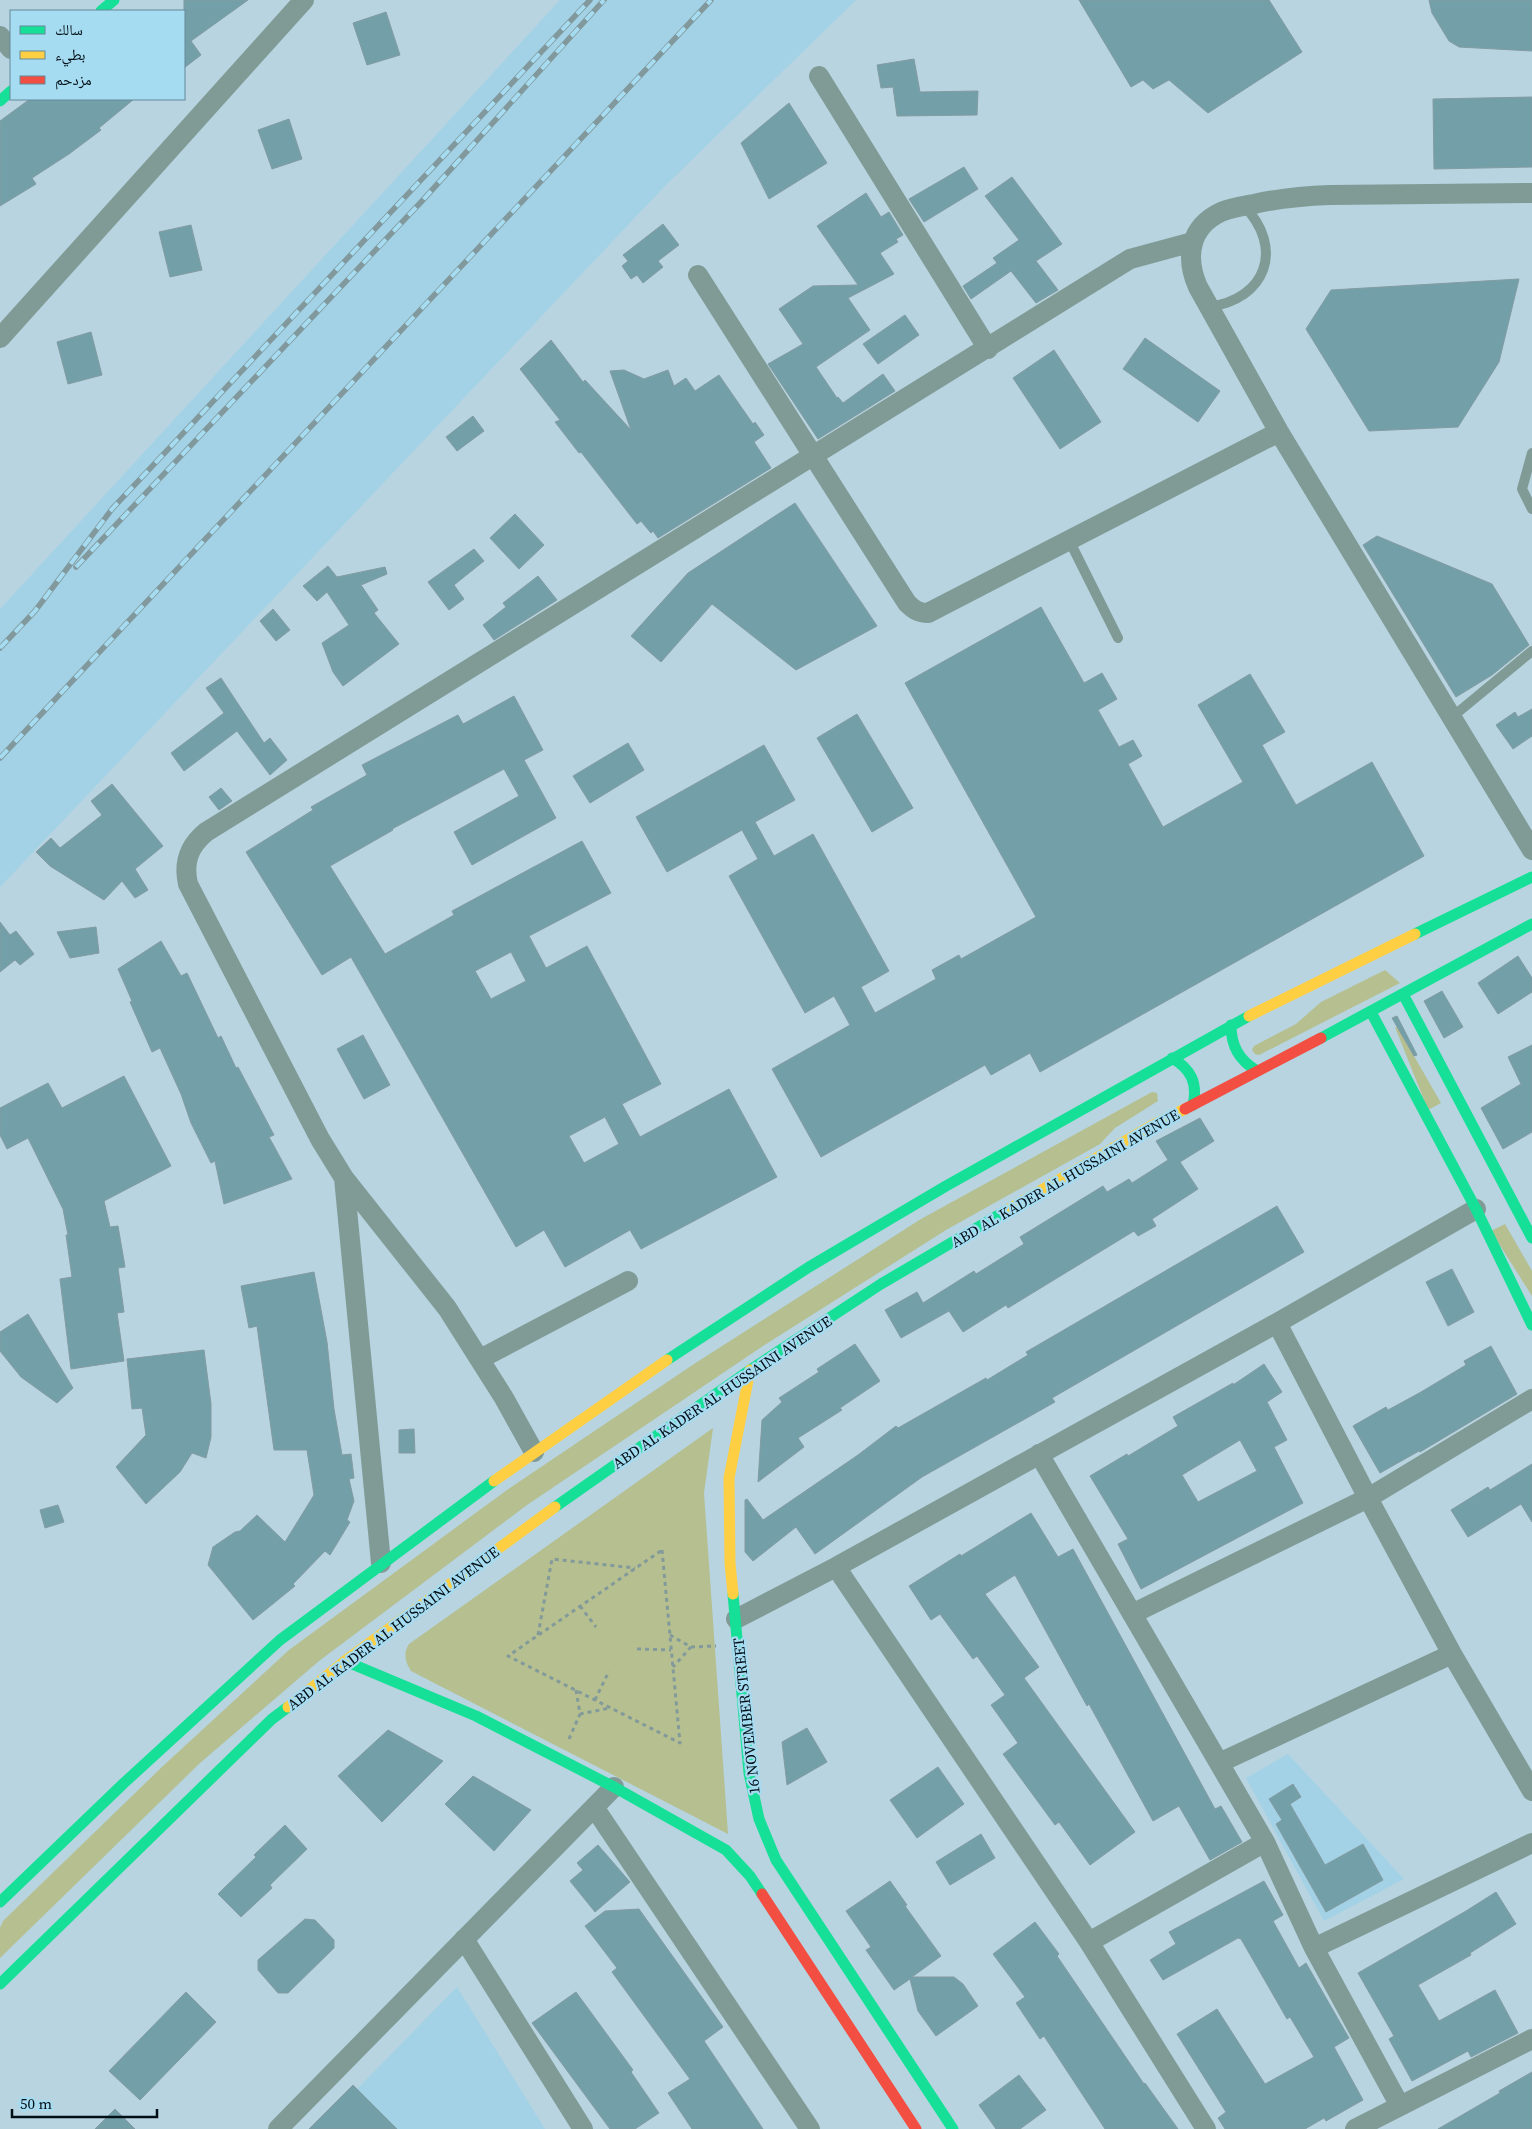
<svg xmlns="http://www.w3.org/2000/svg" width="1532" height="2129" viewBox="0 0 1532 2129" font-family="'Source Serif 4','Noto Naskh Arabic',serif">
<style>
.built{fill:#a3d2e6}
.green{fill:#b6bf8f}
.building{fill:#73a0a8;stroke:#839ba2;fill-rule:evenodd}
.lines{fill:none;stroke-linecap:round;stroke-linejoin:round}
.path{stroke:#839a9a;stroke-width:3;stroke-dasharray:4 4;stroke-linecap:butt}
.lane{stroke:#809b96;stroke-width:10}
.street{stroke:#809b96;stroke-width:20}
.fast{stroke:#16e098;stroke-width:11}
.slow{stroke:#ffcf43;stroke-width:11}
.jam{stroke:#f24e42;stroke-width:11}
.rail-casing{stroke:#81999c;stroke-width:5.5}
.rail{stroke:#a6dcf1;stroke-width:4;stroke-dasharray:11;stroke-linecap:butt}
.labels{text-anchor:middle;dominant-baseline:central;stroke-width:4.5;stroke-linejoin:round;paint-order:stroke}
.street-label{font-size:15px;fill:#000e15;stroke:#a6dcf1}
</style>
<rect width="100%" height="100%" fill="#b7d4e0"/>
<path class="built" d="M560,0H856L665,186L0,887V609Z
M1288,1754L1404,1879L1324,1921L1246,1778Z
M457,1987L545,2129H318Z"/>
<path class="green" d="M1385,970L1400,983L1259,1055L1255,1054L1252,1050L1254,1046L1296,1024L1321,1002Z
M1395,1027L1401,1029L1405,1034L1414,1056L1441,1103L1428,1110Z
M1152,1092L1157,1093L1158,1101L1115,1128L1100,1144L946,1230L763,1346L527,1505L319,1661L200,1763L0,1958V1928L3,1921L163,1766L289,1650L507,1490L694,1364L921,1219Z
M1505,1224L1532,1271V1296L1491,1231Z
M713,1428L704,1493L728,1834L411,1671C405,1662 403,1653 409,1644Z"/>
<path class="building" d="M184,0H248L191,41L201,55L184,68Z
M1079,0H1269L1302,52L1208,113L1169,80L1153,89L1143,80L1131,87Z
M1429,0H1532V51L1459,47L1449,41L1432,13Z
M386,12L400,55L367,65L353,23Z
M914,59L920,92L978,91L977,115L897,116L893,87L881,88L877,65Z
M1532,97V167L1434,169L1433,99Z
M30,99H134L99,128L101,130L69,154L32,178L36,184L0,206V121Z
M789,103L827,163L769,199L741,143Z
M289,119L302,159L272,169L258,130Z
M964,167L978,189L924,222L909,199Z
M1012,177L1062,244L1036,261L1058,290L1036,303L1011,271L971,299L963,286L997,263L993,258L1019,240L985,196Z
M866,193L881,217L889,212L903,235L896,239L898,242L880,253L894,274L848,298L870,330L816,367L837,398L838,397L843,403L883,374L895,391L818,439L768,364L803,344L779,309L813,286L858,285L817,226Z
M663,224L679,245L658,261L663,267L643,283L637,275L631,279L622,266L628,261L623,255Z
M191,225L202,270L170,277L159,232Z
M1519,279L1499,362L1458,427L1369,431L1306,329L1331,290Z
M905,315L919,335L878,364L863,344Z
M91,332L102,375L68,384L57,342Z
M1145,338L1220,391L1198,422L1123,369Z
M551,340L583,382L585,380L631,430L610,371L624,370L644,379L668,370L674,386L686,378L695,391L719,375L753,424L755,422L764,435L754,442L771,468L658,538L653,531L651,533L641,521L637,524L581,452L579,453L555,422L560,420L520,369Z
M1054,350L1101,422L1060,449L1013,378Z
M473,416L484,431L457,451L446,437Z
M795,503L877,626L796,670L712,604L661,662L631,636L688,573Z
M515,514L544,545L519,569L490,538Z
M1377,536L1492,584L1529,645L1492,675L1456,697L1363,545Z
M474,549L484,561L454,585L464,599L449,610L428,582Z
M328,566L337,577L385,567L387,574L361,585L378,610L374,613L399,644L343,686L333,672L322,643L349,625L327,592L317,601L303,586Z
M538,576L557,600L494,640L483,625L506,607L503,603Z
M1041,607L1084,683L1102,673L1117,699L1098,710L1119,747L1133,740L1142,756L1128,764L1163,827L1243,782L1198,705L1250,674L1285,732L1262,745L1296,805L1372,762L1424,856L1040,1072L1030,1053L991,1075L985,1065L821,1157L772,1069L850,1025L834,996L805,1013L729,876L758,859L742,830L667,872L636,817L764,745L795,800L755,822L774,856L813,834L889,971L861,987L875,1013L936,979L932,970L959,955L961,959L1036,917L905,683Z
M273,609L290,630L276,641L260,621Z
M221,678L264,743L270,738L287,760L270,775L237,731L184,771L171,753L224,713L206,688Z
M514,696L543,750L524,760L556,818L472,865L454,832L519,796L504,769L392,829L393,830L330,866L385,954L454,915L452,911L582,841L611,893L529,936L546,968L587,946L661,1084L622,1104L640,1137L729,1089L777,1177L641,1249L630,1230L565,1267L544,1230L516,1247L351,957L322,975L246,852L313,810L311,807L367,775L362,765L458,715L463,724ZM511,952L526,981L491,999L475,971ZM605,1117L619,1144L584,1163L569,1136Z
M1532,709V736L1513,749L1496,725L1515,712L1518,717Z
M857,714L913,808L872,832L817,738Z
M628,743L644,770L590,803L573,776Z
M112,784L163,846L135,869L148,890L135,898L122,881L104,900L50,866L36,852L51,838L60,848L102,815L91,801Z
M221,788L232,801L219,810L209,797Z
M0,922L10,935L16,931L34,954L20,965L15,960L0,972Z
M96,927L99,953L70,958L57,932Z
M161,941L181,976L187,973L218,1038L221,1036L236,1068L238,1067L274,1135L269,1137L292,1179L224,1204L215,1161L211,1163L191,1123L181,1094L160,1048L152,1052L130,1002L132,1001L118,969Z
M1518,956L1532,978V992L1498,1014L1478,983Z
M1442,991L1463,1027L1444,1038L1424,1001Z
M1397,1016L1417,1055L1414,1056L1392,1018Z
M363,1035L390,1085L364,1099L337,1049Z
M1532,1045V1132L1503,1149L1481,1108L1521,1084L1508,1057Z
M124,1076L171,1166L104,1201L110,1227L118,1226L125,1267L118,1268L124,1312L117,1313L124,1361L71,1369L60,1279L72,1277L66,1235H68L63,1209L28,1138L7,1149L0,1135V1108L48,1083L62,1108Z
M1200,1118L1214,1141L1180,1162L1198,1189L1152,1219L1156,1226L1138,1236L1134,1231L1008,1308L1006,1305L963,1332L949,1311L901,1338L885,1310L917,1292L923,1303L974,1271L976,1274L1024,1244L1020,1237L1103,1186L1107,1192L1129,1179L1132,1183L1168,1160L1156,1141Z
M1277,1206L1304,1252L1052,1398L1055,1402L922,1477L815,1554L796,1527L753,1561L745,1552V1500L747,1499L763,1520L858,1455L896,1426L898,1428L986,1378L987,1380L1028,1355L1026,1352Z
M1452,1269L1474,1312L1448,1326L1426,1282Z
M314,1272L327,1342L334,1409L342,1455L351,1454L354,1478L349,1479L354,1501L347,1520L350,1522L330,1555L325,1551L293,1584L295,1586L253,1620L208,1565L213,1547L235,1532L240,1531L257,1515L285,1542L314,1495L307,1450H274L257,1326L249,1328L241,1286Z
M28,1314L73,1388L57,1403L21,1377L0,1351V1332Z
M855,1344L880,1381L840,1408L842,1410L798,1438L804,1447L758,1482L762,1420L782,1402L779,1398L819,1372L817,1369Z
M1491,1346L1517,1394L1420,1452L1419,1451L1380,1473L1353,1426L1386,1407L1388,1410L1421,1392L1466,1365L1464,1361Z
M204,1350L211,1404V1437L206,1458L192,1453L180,1472L146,1504L116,1467L146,1435L142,1408L132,1409L127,1359Z
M1264,1364L1282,1392L1267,1402L1287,1440L1274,1447L1303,1503L1141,1589L1118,1544L1128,1539L1090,1476L1127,1454L1128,1456L1178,1426L1173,1417L1233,1383V1385ZM1240,1440L1257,1471L1198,1502L1182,1475Z
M414,1429L415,1453H399V1430Z
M1532,1464V1522L1521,1504L1468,1537L1451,1510L1488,1487L1490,1490Z
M58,1505L64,1522L45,1528L40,1510Z
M1031,1513L1058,1557L1073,1549L1215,1809L1221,1806L1242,1842L1210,1860L1179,1806L1153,1821L1089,1704L1087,1706L1015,1575L985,1594L1039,1667L1024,1678L1135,1832L1090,1865L1059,1822L1055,1825L1003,1754L1018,1743L991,1705L1005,1695L977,1656L973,1659L940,1614L931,1620L909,1586L960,1554L961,1556Z
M807,1728L827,1762L787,1785L782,1742Z
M388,1730L443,1761L382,1822L338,1776Z
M938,1767L964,1804L917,1838L890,1800Z
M473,1776L531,1810L494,1851L445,1804Z
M1293,1784L1301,1797L1290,1804L1325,1865L1363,1844L1383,1880L1326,1912L1276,1824L1282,1820L1269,1799Z
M285,1825L307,1849L270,1885L272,1888L241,1917L218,1894L256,1857L254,1855Z
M981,1834L995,1858L950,1885L936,1862Z
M598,1845L630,1882L595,1912L570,1881L583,1870L577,1863Z
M890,1881L907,1905L905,1906L941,1956L912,1977H954L963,1984L978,2006L936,2036L918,2011L910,1979L894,1990L866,1950L871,1947L846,1911Z
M1264,1881L1283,1915L1273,1921L1299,1968L1306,1963L1349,2038L1334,2047L1363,2100L1326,2121L1324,2118L1305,2129H1225L1218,2118L1226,2112L1177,2034L1217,2009L1265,2084L1314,2057L1290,2017L1287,2019L1241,1939L1238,1938L1163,1980L1150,1960L1176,1944L1169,1932Z
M1496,1892L1516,1924L1470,1953L1471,1955L1418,1985L1439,2021L1495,1990L1518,2033L1471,2057L1468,2051L1412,2081L1389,2039L1394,2036L1358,1973L1466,1911Z
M639,1909L723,2027L704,2041L763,2129H692L668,2093L690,2079L612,1972L617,1968L585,1926L605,1911Z
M305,1919L315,1920L334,1940V1948L288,1993H278L258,1970V1960Z
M1035,1922L1059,1954L1057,1956L1144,2084L1145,2083L1178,2129H1105L1044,2036L1040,2039L1016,2003L1025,1997L993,1954Z
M186,1992L216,2022L140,2100L109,2071Z
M576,1992L633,2070L631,2072L659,2113L635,2129H610L532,2023Z
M1532,2072V2129H1438L1500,2093L1499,2091Z
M1019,2075L1046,2110L1020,2129H996L979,2105Z
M353,2085L397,2129H309Z
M115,2109L135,2129H95Z"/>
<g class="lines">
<path class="path" d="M662,1550L680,1743L508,1656Z
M580,1606L596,1627
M538,1635L552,1559L635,1568
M670,1635L691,1647L673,1667
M691,1647L716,1646
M637,1649L671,1650
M576,1690L580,1714L610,1708
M595,1700L609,1671
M569,1739L580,1714"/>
<path class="lane" d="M1208,307C1266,300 1285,248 1244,206
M1532,453L1522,489L1532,509
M1069,540L1118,638
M1451,718L1532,651"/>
<path class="street" d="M0,36L11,49
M819,76L988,349
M1532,193L1330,195C1304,196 1280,198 1254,204C1243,206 1231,208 1221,212C1189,227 1185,258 1198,287L1279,432L1532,850
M698,275L907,603C914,610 919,613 928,613L1279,432
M0,338L304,0
M344,1178L381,1563
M1277,1323L1368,1498L1452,1654L1532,1791
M480,1359L628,1281
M534,1452L504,1398L447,1308L344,1178L320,1139L188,884C183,862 189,846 206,832L1130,259L1193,242
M1039,1454L1265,1842L1314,1948L1400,2106
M836,1567L1089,1942L1206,2129
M1132,1614L1368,1498L1532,1399
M736,1619L836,1567L1277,1323L1476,1209
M1219,1763L1452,1654
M594,1807L810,2129
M464,1939L583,2129
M1089,1942L1265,1842
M1314,1948L1532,1843
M278,2129L614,1787
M1355,2129L1532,2039"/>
<path class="fast" d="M101,11L114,0
M0,101L11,91
M1415,934L1532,877
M1403,994L1532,1238
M1371,1012L1476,1209L1532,1325
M1231,1025C1231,1046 1239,1060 1257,1071
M1321,1038L1532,924
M1172,1058C1191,1069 1198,1083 1193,1105
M667,1360L809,1267L946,1186L1249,1016
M555,1507L750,1370L881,1284L1009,1209
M733,1594L749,1773L759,1819L776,1860L953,2129
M345,1661L476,1716L614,1787L726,1850L750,1876L762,1894
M0,1902L124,1783L280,1640L494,1481
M0,1984L272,1719L288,1707"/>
<path class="slow" d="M1249,1016L1415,934
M1009,1209L1151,1126L1185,1109
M494,1481L667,1360
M733,1594L730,1563L729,1478L750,1370
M288,1707L345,1661L555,1507"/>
<path class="jam" d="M1185,1109L1321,1038
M762,1894L916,2129"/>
<defs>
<path id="rail" d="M76,567L422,201L604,0
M0,648L35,611L112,509L590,0
M0,758L711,0"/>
</defs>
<use href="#rail" class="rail-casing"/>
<use href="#rail" class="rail"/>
</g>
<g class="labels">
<g class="street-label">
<text transform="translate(1065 1178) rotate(-30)">ABD AL KADER AL HUSSAINI AVENUE</text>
<text transform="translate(722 1392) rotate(-34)">ABD AL KADER AL HUSSAINI AVENUE</text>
<text transform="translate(393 1628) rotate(-37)">ABD AL KADER AL HUSSAINI AVENUE</text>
<text transform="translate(746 1716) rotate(-96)">16 NOVEMBER STREET</text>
</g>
</g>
<rect x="10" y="10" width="175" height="90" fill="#a6dcf1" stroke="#648a99"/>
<rect x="20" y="26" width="25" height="8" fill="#16e098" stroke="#648a99"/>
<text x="55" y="35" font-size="15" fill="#000e15">سالك</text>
<rect x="20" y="51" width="25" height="8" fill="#ffcf43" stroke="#648a99"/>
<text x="55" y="60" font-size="15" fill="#000e15">بطيء</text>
<rect x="20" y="76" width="25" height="8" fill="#f24e42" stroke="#648a99"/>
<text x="55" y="85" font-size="15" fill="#000e15">مزدحم</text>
<path d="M12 2109v8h145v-8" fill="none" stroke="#000e15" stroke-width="2.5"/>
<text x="20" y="2109" font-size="15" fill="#000e15" stroke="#a6dcf1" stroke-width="4" paint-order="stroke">50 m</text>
</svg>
